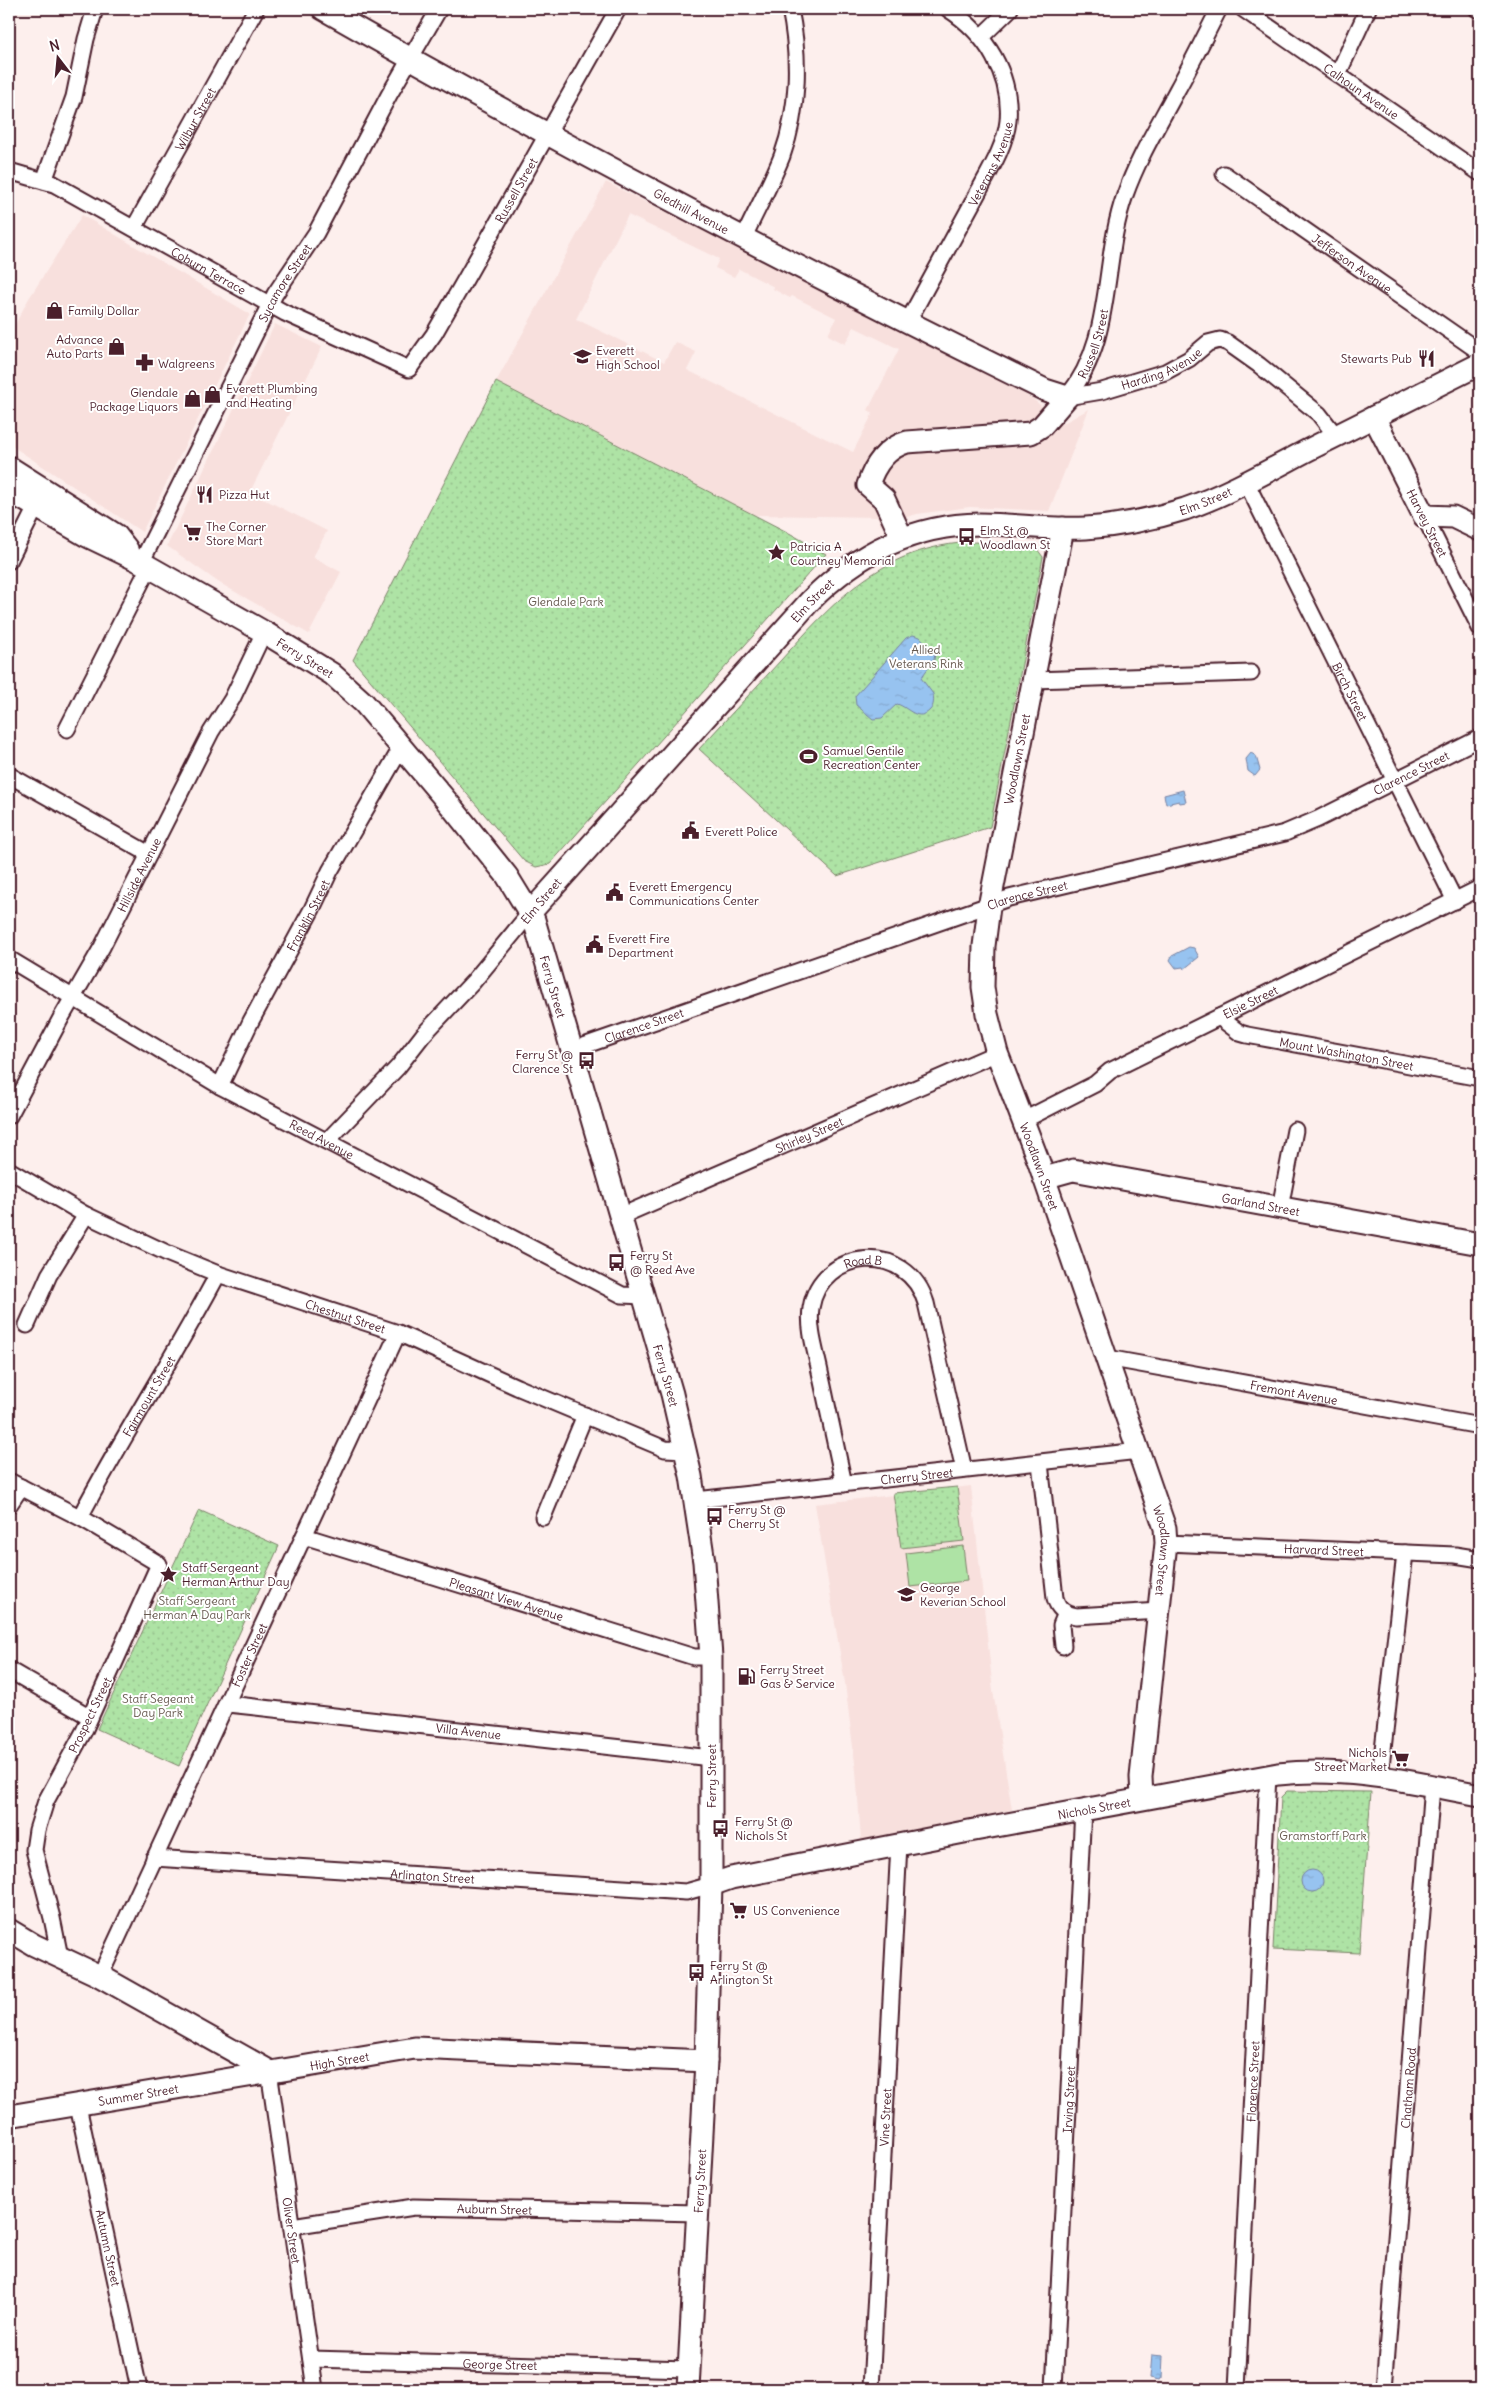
<svg xmlns="http://www.w3.org/2000/svg" width="1489" height="2398" viewBox="0 0 1489 2398" font-family="Delius,sans-serif">
<style>
.built{fill:#f8e0dd;fill-rule:evenodd}
.green{fill:#aee3a5;stroke:#7c8168}
.park{fill:url(#park-dots);stroke:#7c8168}
.water{fill:url(#water-ripples);stroke:#7881a1}
.lines{fill:none;stroke-linecap:round;stroke-linejoin:round}
.street-casing{stroke:#4a1f2b;stroke-width:19}
.secondary-casing{stroke:#4a1f2b;stroke-width:25}
.street{stroke:#fff;stroke-width:15}
.secondary{stroke:#fff;stroke-width:21}
.labels{text-anchor:middle;dominant-baseline:central;stroke-width:4;stroke-linejoin:round;paint-order:stroke}
.street-label{font-size:12px;fill:#4a1f2b;stroke:#fff}
.poi-label{font-size:12px;fill:#4a1f2b;stroke:#fff;text-anchor:start}
.park-label{font-size:12px;fill:#685a50;stroke:#fff}
</style>
<defs>
<pattern id="park-dots" width="8" height="8" patternUnits="userSpaceOnUse" patternTransform="scale(1.25)"><rect width="8" height="8" fill="#aee3a5"/><path d="M2 2h.1M6 6h.1" fill="none" stroke="#97c28e" stroke-width="1.8" stroke-linecap="round"/></pattern>
<pattern id="water-ripples" width="26" height="14" patternUnits="userSpaceOnUse" patternTransform="scale(1.25)"><rect width="26" height="14" fill="#97c3f0"/><path d="M2 4q2-2 4 0t4 0M15 11q2-2 4 0t4 0" fill="none" stroke="#84a7ce"/></pattern>
</defs>
<rect width="100%" height="100%" fill="#fdefed"/>
<filter id="ink" filterUnits="userSpaceOnUse"><feTurbulence type="fractalNoise" baseFrequency=".02" numOctaves="2"/><feDisplacementMap in="SourceGraphic" scale="10" xChannelSelector="R" yChannelSelector="G"/><feConvolveMatrix kernelMatrix="1 2 1 2 8 2 1 2 1" color-interpolation-filters="sRGB"/></filter>
<g filter="url(#ink)">
<path class="built" d="M606,182L995,378L1033,399L1062,424L1089,409L1049,511L970,507L917,514L880,525L878,517L754,515L496,382ZM628,215L719,259L715,268L734,277L739,269L774,287L773,289L790,298L792,296L836,318L828,335L845,344L854,327L899,349L868,410L873,413L853,452L687,370L696,352L675,342L664,362L576,319Z
M82,215L250,314L142,532L9,444V336L28,300Z
M275,324L322,347L250,492L327,531L313,557L341,572L309,634L218,582L167,546Z
M971,1486L993,1691L1012,1810L861,1840L856,1771L845,1683L815,1504Z"/>
<path class="green" d="M963,1546L967,1581L910,1587L906,1553Z"/>
<path class="park" d="M496,382L791,534L826,554L550,864L536,867L524,861L353,660Z
M983,542L1034,545L1043,557L990,827L837,876L699,749C726,719 754,690 781,660C840,595 888,542 983,542Z
M957,1487L964,1541L901,1548L893,1493Z
M199,1510L279,1546L179,1766L97,1729Z
M1287,1791L1371,1792L1359,1953L1273,1949L1281,1797Z"/>
<path class="water" d="M913,635L920,637L935,653L934,660L921,678L933,694C934,700 934,706 930,710C918,723 908,707 897,704L882,718L873,719L856,705L855,696L906,638Z
M1251,753L1256,756L1260,770L1255,776L1248,771L1246,759Z
M1183,790L1186,802L1180,803L1179,801L1166,804L1164,795Z
M1189,947L1194,948L1199,957L1184,969L1183,967L1176,968L1170,960L1172,956Z
M1301 1881a11 11 0 1 1 22 0a11 11 0 1 1-22 0Z
M1152,2355L1163,2356L1162,2378L1159,2380L1150,2378Z"/>
<g class="lines">
<defs>
<g id="street">
<path id="s1" d="M1243,9L1480,173"/>
<path d="M1477,9L1480,10"/>
<path d="M981,37L1010,9"/>
<path d="M1338,74L1368,9"/>
<path id="s2" d="M9,171L54,184L285,313L409,369L434,334L465,280L618,9"/>
<path id="s3" d="M1224,174L1480,352"/>
<path d="M44,181L74,97L86,39L95,9"/>
<path id="s4" d="M134,228L256,9"/>
<path d="M743,239C756,211 771,184 782,156C799,109 800,57 790,9"/>
<path id="s5" d="M907,323C929,283 951,242 973,202C985,178 1005,149 1008,121C1012,75 986,33 948,9"/>
<path id="s6" d="M1067,397C1115,339 1101,262 1125,195C1138,158 1159,124 1177,90C1192,63 1205,36 1219,9"/>
<path id="s7" d="M1067,397L1102,391L1165,372L1189,359L1208,343L1220,340L1228,343L1259,365L1319,414L1336,436"/>
<path id="s8" d="M1246,482L1455,901"/>
<path d="M1424,516L1480,628"/>
<path d="M9,561L41,497"/>
<path id="s9" d="M141,563L275,294L316,233L389,95L439,9"/>
<path d="M1033,680L1251,673"/>
<path d="M67,729L149,567"/>
<path d="M9,775L149,854"/>
<path id="s10" d="M9,959L220,1086L622,1295L644,1296"/>
<path id="s11" d="M1219,1017L1240,1033L1247,1035L1480,1078"/>
<path id="s12" d="M572,1050L1009,898L1285,833L1318,819L1480,738"/>
<path id="s13" d="M220,1086L251,1021L312,909L330,871L401,748"/>
<path id="s14" d="M9,1116L61,1018L102,947L211,732L232,699L264,632"/>
<path id="s15" d="M1022,1121L1095,1084L1110,1071L1480,888"/>
<path d="M327,1141L398,1067L423,1035L473,982L530,913"/>
<path id="s16" d="M9,1170L84,1214L169,1254L218,1274L398,1333L517,1387L665,1449L686,1450"/>
<path d="M1280,1208L1295,1130"/>
<path id="s17" d="M621,1216L997,1053"/>
<path d="M27,1325L49,1275L86,1215"/>
<path id="s18" d="M1107,1358L1480,1426"/>
<path d="M1040,1463L1055,1598C1058,1609 1065,1614 1076,1616L1160,1611"/>
<path d="M9,1481L83,1519L159,1564L84,1731L46,1801L37,1830L34,1850L52,1918L60,1957"/>
<path id="s19" d="M844,1484C836,1447 828,1409 820,1372C816,1352 808,1329 811,1308C821,1247 908,1241 926,1303L964,1470"/>
<path id="s20" d="M696,1500L1139,1451"/>
<path d="M9,1505L21,1487"/>
<path id="s21" d="M80,1517C123,1435 174,1357 218,1274"/>
<path d="M543,1517L585,1415"/>
<path id="s22" d="M304,1536L694,1657H711"/>
<path id="s23" d="M1166,1543L1455,1555L1480,1559"/>
<path d="M1063,1646L1061,1625L1066,1613"/>
<path d="M9,1670L90,1717"/>
<path id="s24" d="M228,1704L711,1758"/>
<path d="M1380,1776L1405,1553"/>
<path id="s25" d="M154,1858L686,1892L711,1885"/>
<path id="s26" d="M100,1976L398,1333"/>
<path id="s27" d="M269,2071L315,2389"/>
<path id="s28" d="M78,2106L139,2389"/>
<path id="s29" d="M292,2226L414,2207L698,2213"/>
<path id="s30" d="M311,2359L689,2369"/>
<path id="s31" d="M871,2389L899,1844"/>
<path id="s32" d="M1054,2389L1083,1809"/>
<path id="s33" d="M1237,2389L1268,1775"/>
<path id="s34" d="M1384,2389L1432,1786"/>
</g>
<g id="secondary">
<path id="s35" d="M323,9C559,144 800,270 1045,390L1067,397"/>
<path d="M1374,417L1424,516L1453,517L1480,530"/>
<path d="M9,467L116,535L127,549"/>
<path id="s36" d="M9,491L85,535L137,560L264,632L332,674L364,703L450,805L507,876L534,920L672,1394L691,1476L704,1562L711,1657V1885L706,2061L688,2389"/>
<path id="s37" d="M1063,528L989,907L984,946L983,987L987,1014L997,1053L1038,1160L1165,1528L1166,1543L1141,1777L1142,1798"/>
<path d="M902,538L884,499L868,485C874,466 886,448 907,442L1031,433L1042,426L1067,397"/>
<path id="s38" d="M530,913L810,601C857,553 912,525 980,524C1015,524 1050,530 1086,528C1119,526 1153,519 1185,509C1228,494 1268,471 1308,450C1365,421 1423,393 1480,364"/>
<path id="s39" d="M1044,1178L1073,1170L1480,1244"/>
<path id="s40" d="M711,1885L731,1878L969,1831L1278,1774C1348,1766 1411,1782 1480,1795"/>
<path d="M9,1930L34,1945L100,1976L269,2071"/>
<path id="s41" d="M9,2116L415,2048L706,2061"/>
</g>
</defs>
<use href="#street" class="street-casing"/>
<use href="#secondary" class="secondary-casing"/>
<use href="#street" class="street"/>
<use href="#secondary" class="secondary"/>
</g>
</g>
<defs>
<symbol id="shop-bare" viewBox="-9 -9 18 18"><path d="M-5-2.5h2.3a2.7 3.5 0 0 1 5.4 0H5L5.5 6h-11ZM-1.5-2.5h3a1.5 2.3 0 0 0-3 0Z" fill="#4a1f2b" stroke="#fff" stroke-width="2.5" paint-order="stroke"/></symbol>
<symbol id="school-bare" viewBox="-9 -9 18 18"><path d="M0-5L7-2L0 1L-7-2ZM-4 1L0 2.5L4 1V4Q0 6-4 4Z" fill="#4a1f2b" stroke="#fff" stroke-width="2.5" paint-order="stroke"/></symbol>
<symbol id="restaurant-bare" viewBox="-9 -9 18 18"><path d="M-5-6h1v4h1v-4h1v4h1v-4h1v5L-1.5 .5V6h-2V.5L-5-1ZM5-6V6H3V1.5H1.5Q1.5-4 5-6Z" fill="#4a1f2b" stroke="#fff" stroke-width="2.5" paint-order="stroke"/></symbol>
<symbol id="pharmacy-bare" viewBox="-9 -9 18 18"><path d="M-2-6h4v4h4v4h-4v4h-4v-4h-4v-4h4Z" fill="#4a1f2b" stroke="#fff" stroke-width="2.5" paint-order="stroke"/></symbol>
<symbol id="supermarket-bare" viewBox="-9 -9 18 18"><path d="M-6-5.5h2.5l.6 2H6L4.5 2H-2.5L-4.4-4H-6ZM-1.5 3.2a1.3 1.3 0 1 0 .1 0ZM3 3.2a1.3 1.3 0 1 0 .1 0Z" fill="#4a1f2b" stroke="#fff" stroke-width="2.5" paint-order="stroke"/></symbol>
<symbol id="bus-bare" viewBox="-9 -9 18 18"><path d="M-5-6H5V4H4V6H2V4H-2V6H-4V4H-5ZM-3.5-4V0h7V-4ZM-3.5 1.2v1.5H-2V1.2ZM2 1.2v1.5H3.5V1.2Z" fill="#4a1f2b" stroke="#fff" stroke-width="2.5" paint-order="stroke"/></symbol>
<symbol id="sight-bare" viewBox="-9 -9 18 18"><path d="M0-6L1.8-2.2L6-1.7L2.9 1.2L3.7 5.4L0 3.3L-3.7 5.4L-2.9 1.2L-6-1.7L-1.8-2.2Z" fill="#4a1f2b" stroke="#fff" stroke-width="2.5" paint-order="stroke"/></symbol>
<symbol id="stadium-bare" viewBox="-9 -9 18 18"><path d="M0-5a6.5 5 0 1 0 0 10a6.5 5 0 1 0 0-10ZM-3.5-1.8h7v3.6h-7Z" fill="#4a1f2b" stroke="#fff" stroke-width="2.5" paint-order="stroke"/></symbol>
<symbol id="civic-bare" viewBox="-9 -9 18 18"><path d="M-.6-6.5H3V-4.5H.6V-3L4-1V1h2V6H-6V1h2V-1L-.6-3ZM-1.2 2.5V6h2.4V2.5Z" fill="#4a1f2b" stroke="#fff" stroke-width="2.5" paint-order="stroke"/></symbol>
<symbol id="fuel-bare" viewBox="-9 -9 18 18"><path d="M-5.5-6h7V0h2V4h1.3V-2.5L3-4.5l.8-.8L6-3V5H2.5V1h-1V6h-7ZM-4.2-4.7v3.2H.2V-4.7Z" fill="#4a1f2b" stroke="#fff" stroke-width="2.5" paint-order="stroke"/></symbol>
</defs>
<g fill-rule="evenodd">
<use href="#shop-bare" x="42" y="298" width="25" height="25"/>
<use href="#shop-bare" x="104" y="334" width="25" height="25"/>
<use href="#school-bare" x="570" y="344" width="25" height="25"/>
<use href="#restaurant-bare" x="1414" y="346" width="25" height="25"/>
<use href="#pharmacy-bare" x="132" y="350" width="25" height="25"/>
<use href="#shop-bare" x="200" y="382" width="25" height="25"/>
<use href="#shop-bare" x="180" y="386" width="25" height="25"/>
<use href="#restaurant-bare" x="192" y="482" width="25" height="25"/>
<use href="#supermarket-bare" x="180" y="520" width="25" height="25"/>
<use href="#bus-bare" x="954" y="524" width="25" height="25"/>
<use href="#sight-bare" x="764" y="540" width="25" height="25"/>
<use href="#stadium-bare" x="796" y="744" width="25" height="25"/>
<use href="#civic-bare" x="678" y="818" width="25" height="25"/>
<use href="#civic-bare" x="602" y="880" width="25" height="25"/>
<use href="#civic-bare" x="582" y="932" width="25" height="25"/>
<use href="#bus-bare" x="574" y="1048" width="25" height="25"/>
<use href="#bus-bare" x="604" y="1250" width="25" height="25"/>
<use href="#bus-bare" x="702" y="1504" width="25" height="25"/>
<use href="#sight-bare" x="156" y="1562" width="25" height="25"/>
<use href="#school-bare" x="894" y="1582" width="25" height="25"/>
<use href="#fuel-bare" x="734" y="1664" width="25" height="25"/>
<use href="#supermarket-bare" x="1388" y="1746" width="25" height="25"/>
<use href="#bus-bare" x="708" y="1816" width="25" height="25"/>
<use href="#supermarket-bare" x="726" y="1898" width="25" height="25"/>
<use href="#bus-bare" x="684" y="1960" width="25" height="25"/>
</g>
<g class="labels">
<g class="street-label">
<text stroke="none"><textPath href="#s1" startOffset="144">Calhoun Avenue</textPath></text>
<text stroke="none"><textPath href="#s4" startOffset="125">Wilbur Street</textPath></text>
<text stroke="none"><textPath href="#s5" startOffset="180">Veterans Avenue</textPath></text>
<text stroke="none"><textPath href="#s2" startOffset="656">Russell Street</textPath></text>
<text stroke="none"><textPath href="#s35" startOffset="420">Gledhill Avenue</textPath></text>
<text stroke="none"><textPath href="#s3" startOffset="156">Jefferson Avenue</textPath></text>
<text stroke="none"><textPath href="#s2" startOffset="224">Coburn Terrace</textPath></text>
<text stroke="none"><textPath href="#s9" startOffset="315">Sycamore Street</textPath></text>
<text stroke="none"><textPath href="#s6" startOffset="60">Russell Street</textPath></text>
<text stroke="none"><textPath href="#s7" startOffset="99">Harding Avenue</textPath></text>
<text stroke="none"><textPath href="#s38" startOffset="840">Elm Street</textPath></text>
<text transform="translate(1427 523) rotate(63)">Harvey Street</text>
<text stroke="none"><textPath href="#s38" startOffset="421">Elm Street</textPath></text>
<text stroke="none"><textPath href="#s36" startOffset="340">Ferry Street</textPath></text>
<text stroke="none"><textPath href="#s8" startOffset="234">Birch Street</textPath></text>
<text transform="translate(1017 759) rotate(-79)">Woodlawn Street</text>
<text stroke="none"><textPath href="#s12" startOffset="886">Clarence Street</textPath></text>
<text stroke="none"><textPath href="#s14" startOffset="274">Hillside Avenue</textPath></text>
<text stroke="none"><textPath href="#s12" startOffset="481">Clarence Street</textPath></text>
<text transform="translate(541 901) rotate(-50)">Elm Street</text>
<text stroke="none"><textPath href="#s13" startOffset="192">Franklin Street</textPath></text>
<text stroke="none"><textPath href="#s36" startOffset="760">Ferry Street</textPath></text>
<text stroke="none"><textPath href="#s15" startOffset="258">Elsie Street</textPath></text>
<text stroke="none"><textPath href="#s12" startOffset="76">Clarence Street</textPath></text>
<text stroke="none"><textPath href="#s11" startOffset="135">Mount Washington Street</textPath></text>
<text stroke="none"><textPath href="#s17" startOffset="205">Shirley Street</textPath></text>
<text stroke="none"><textPath href="#s10" startOffset="361">Reed Avenue</textPath></text>
<text stroke="none"><textPath href="#s37" startOffset="655">Woodlawn Street</textPath></text>
<text stroke="none"><textPath href="#s39" startOffset="221">Garland Street</textPath></text>
<text stroke="none"><textPath href="#s19" startOffset="256">Road B</textPath></text>
<text stroke="none"><textPath href="#s16" startOffset="368">Chestnut Street</textPath></text>
<text stroke="none"><textPath href="#s36" startOffset="1165">Ferry Street</textPath></text>
<text stroke="none"><textPath href="#s18" startOffset="190">Fremont Avenue</textPath></text>
<text stroke="none"><textPath href="#s21" startOffset="139">Fairmount Street</textPath></text>
<text stroke="none"><textPath href="#s20" startOffset="222">Cherry Street</textPath></text>
<text stroke="none"><textPath href="#s23" startOffset="158">Harvard Street</textPath></text>
<text stroke="none"><textPath href="#s37" startOffset="1060">Woodlawn Street</textPath></text>
<text stroke="none"><textPath href="#s22" startOffset="212">Pleasant View Avenue</textPath></text>
<text stroke="none"><textPath href="#s26" startOffset="354">Foster Street</textPath></text>
<text transform="translate(90 1715) rotate(-64)">Prospect Street</text>
<text stroke="none"><textPath href="#s24" startOffset="242">Villa Avenue</textPath></text>
<text transform="translate(711 1776) rotate(-90)">Ferry Street</text>
<text stroke="none"><textPath href="#s40" startOffset="391">Nichols Street</textPath></text>
<text stroke="none"><textPath href="#s25" startOffset="279">Arlington Street</textPath></text>
<text stroke="none"><textPath href="#s41" startOffset="335">High Street</textPath></text>
<text stroke="none"><textPath href="#s33" startOffset="308">Florence Street</textPath></text>
<text stroke="none"><textPath href="#s34" startOffset="302">Chatham Road</textPath></text>
<text stroke="none"><textPath href="#s41" startOffset="131">Summer Street</textPath></text>
<text stroke="none"><textPath href="#s32" startOffset="290">Irving Street</textPath></text>
<text stroke="none"><textPath href="#s31" startOffset="272">Vine Street</textPath></text>
<text transform="translate(700 2181) rotate(-87)">Ferry Street</text>
<text stroke="none"><textPath href="#s29" startOffset="204">Auburn Street</textPath></text>
<text stroke="none"><textPath href="#s27" startOffset="161">Oliver Street</textPath></text>
<text stroke="none"><textPath href="#s28" startOffset="145">Autumn Street</textPath></text>
<text stroke="none"><textPath href="#s30" startOffset="189">George Street</textPath></text>
</g>
<g class="poi-label">
<text x="68" y="310">Family Dollar</text>
<text x="103" y="339" text-anchor="end">Advance<tspan x="103" dy="14">Auto Parts</tspan></text>
<text x="596" y="350">Everett<tspan x="596" dy="14">High School</tspan></text>
<text x="1412" y="358" text-anchor="end">Stewarts Pub</text>
<text x="158" y="363">Walgreens</text>
<text x="226" y="388">Everett Plumbing<tspan x="226" dy="14">and Heating</tspan></text>
<text x="178" y="392" text-anchor="end">Glendale<tspan x="178" dy="14">Package Liquors</tspan></text>
<text x="219" y="494">Pizza Hut</text>
<text x="206" y="526">The Corner<tspan x="206" dy="14">Store Mart</tspan></text>
<text x="980" y="530">Elm St @<tspan x="980" dy="14">Woodlawn St</tspan></text>
<text x="790" y="546">Patricia A<tspan x="790" dy="14">Courtney Memorial</tspan></text>
<text x="823" y="750">Samuel Gentile<tspan x="823" dy="14">Recreation Center</tspan></text>
<text x="705" y="831">Everett Police</text>
<text x="629" y="886">Everett Emergency<tspan x="629" dy="14">Communications Center</tspan></text>
<text x="608" y="938">Everett Fire<tspan x="608" dy="14">Department</tspan></text>
<text x="573" y="1054" text-anchor="end">Ferry St @<tspan x="573" dy="14">Clarence St</tspan></text>
<text x="630" y="1255">Ferry St<tspan x="630" dy="14">@ Reed Ave</tspan></text>
<text x="728" y="1509">Ferry St @<tspan x="728" dy="14">Cherry St</tspan></text>
<text x="182" y="1567">Staff Sergeant<tspan x="182" dy="14">Herman Arthur Day</tspan></text>
<text x="920" y="1587">George<tspan x="920" dy="14">Keverian School</tspan></text>
<text x="760" y="1669">Ferry Street<tspan x="760" dy="14">Gas &amp; Service</tspan></text>
<text x="1387" y="1752" text-anchor="end">Nichols<tspan x="1387" dy="14">Street Market</tspan></text>
<text x="735" y="1821">Ferry St @<tspan x="735" dy="14">Nichols St</tspan></text>
<text x="753" y="1910">US Convenience</text>
<text x="710" y="1965">Ferry St @<tspan x="710" dy="14">Arlington St</tspan></text>
</g>
<g class="park-label">
<text x="566" y="601">Glendale Park</text>
<text x="926" y="649">Allied<tspan x="926" dy="14">Veterans Rink</tspan></text>
<text x="197" y="1600">Staff Sergeant<tspan x="197" dy="14">Herman A Day Park</tspan></text>
<text x="158" y="1698">Staff Segeant<tspan x="158" dy="14">Day Park</tspan></text>
<text x="1323" y="1835">Gramstorff Park</text>
</g>
</g>
<rect width="1489" height="2398" fill="none" stroke="#fff" stroke-width="30"/>
<rect x="15" y="15" width="1459" height="2368" fill="none" stroke="#4a1f2b" stroke-width="2" filter="url(#ink)"/>
<g transform="translate(58 58) rotate(344)" stroke="#ffffff" stroke-width="4" paint-order="stroke">
<path d="M0-4L9 19L0 12L-9 19Z" fill="#4a1f2b"/>
<text y="-8" font-size="14" font-weight="bold" text-anchor="middle" fill="#4a1f2b">N</text>
</g>
</svg>
